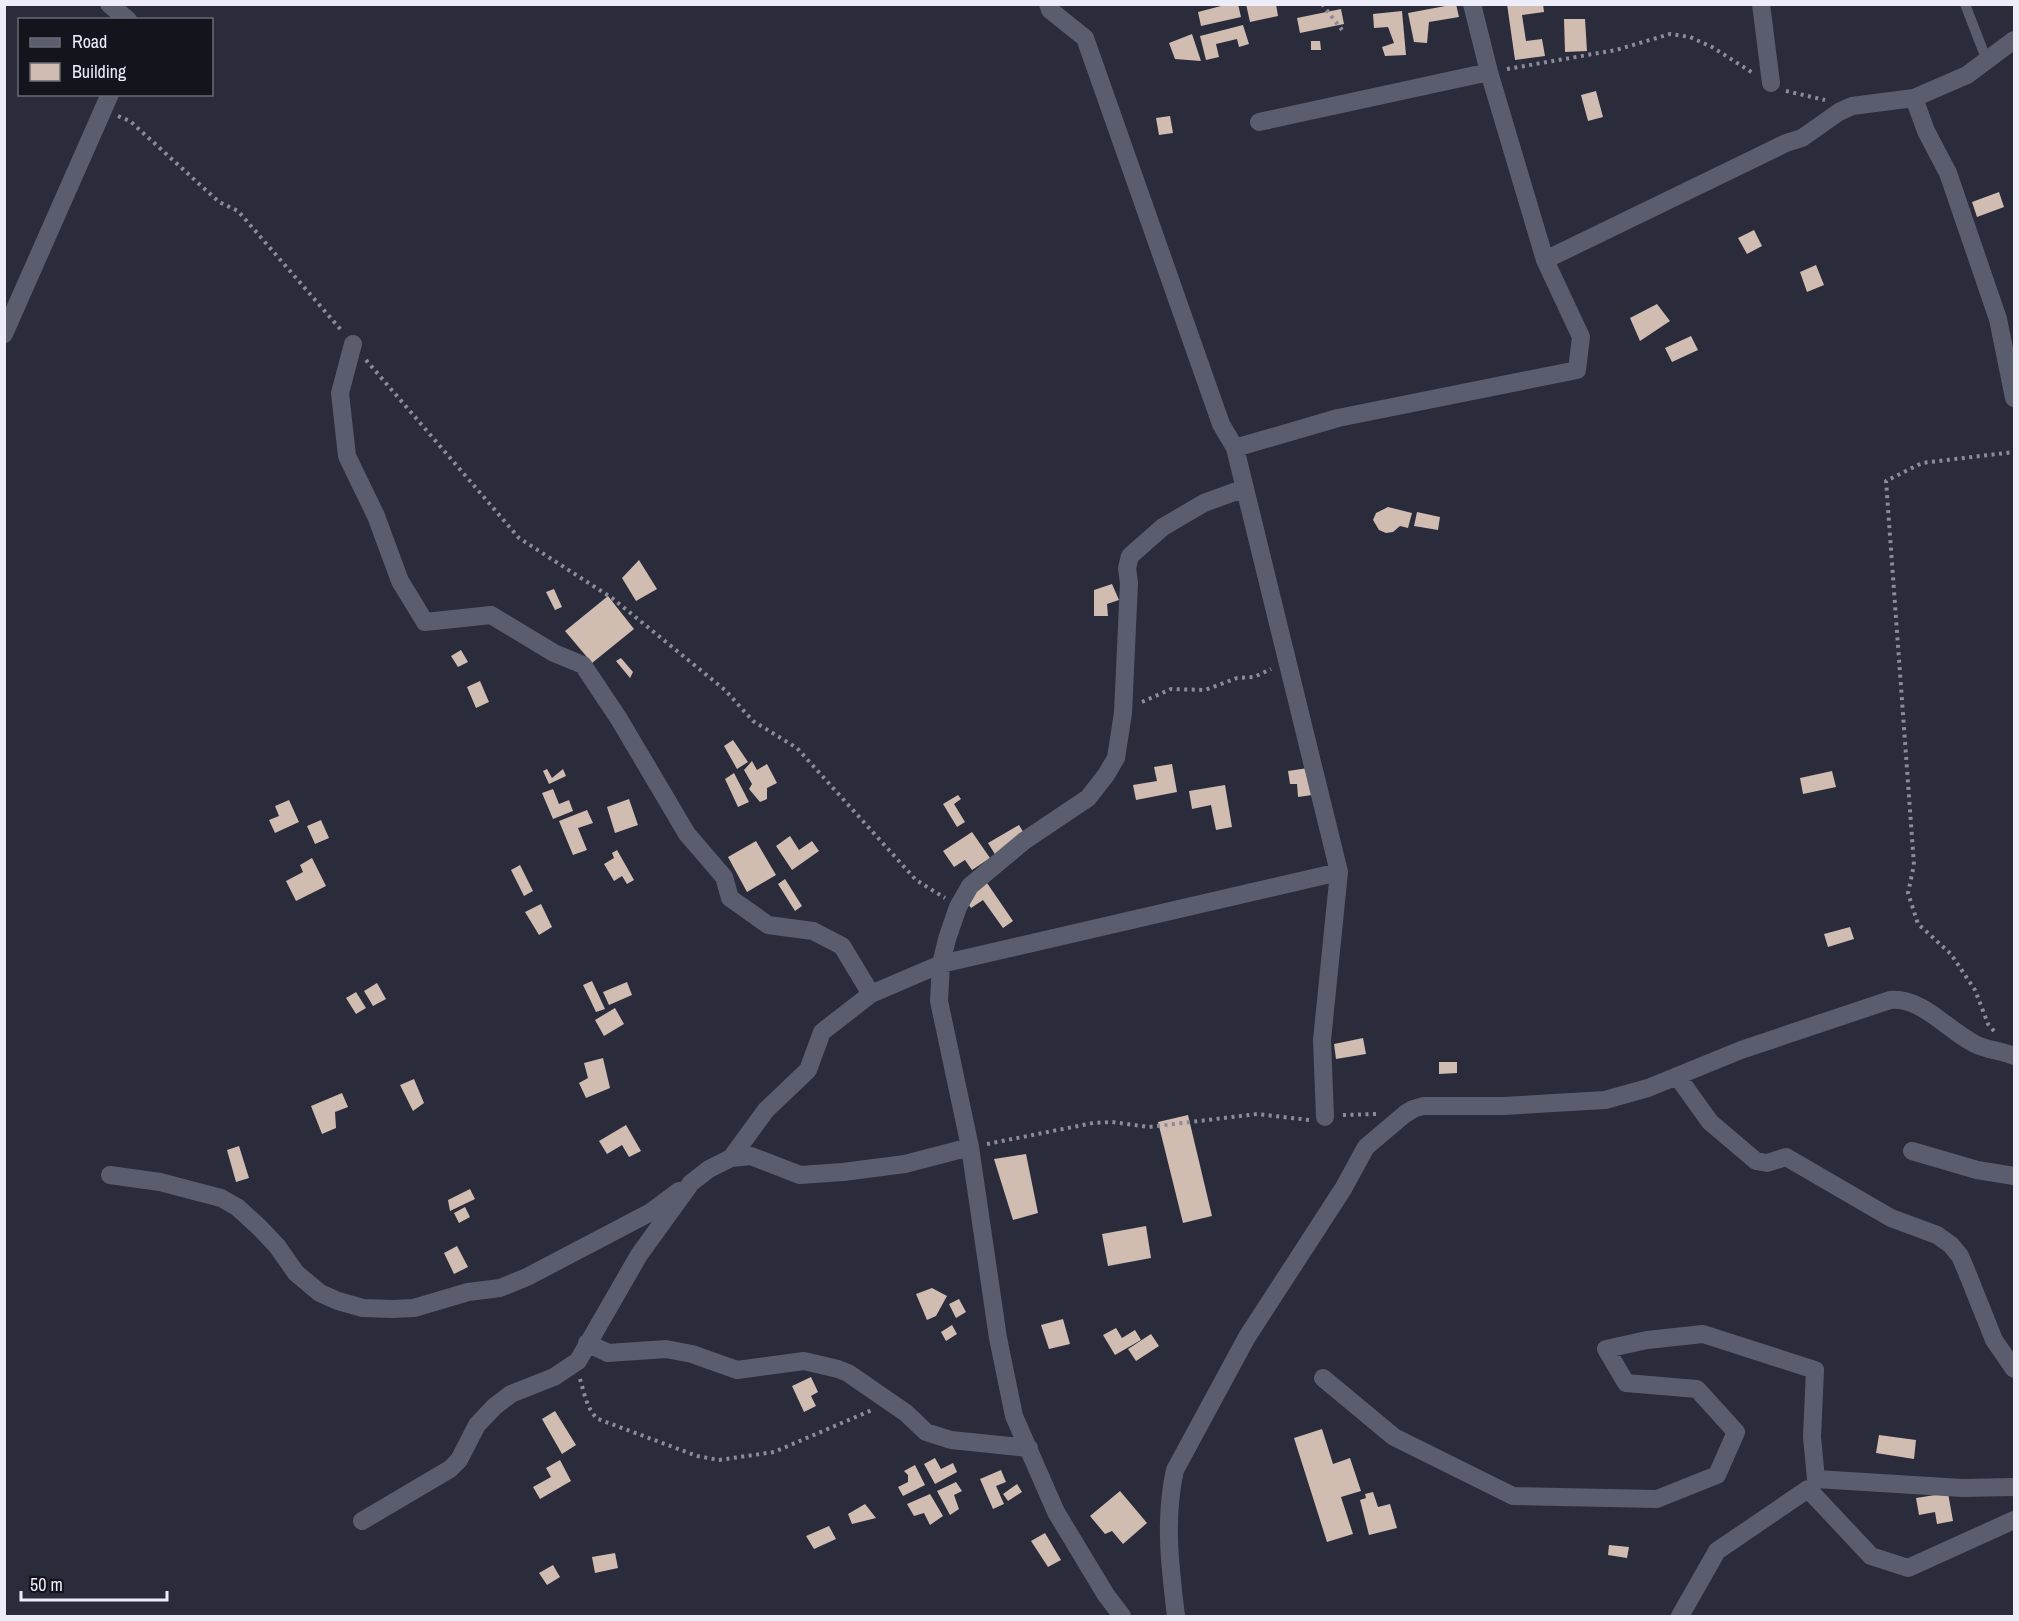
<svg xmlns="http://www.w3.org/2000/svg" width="2019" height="1621" viewBox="0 0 2019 1621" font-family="'Archivo Narrow',sans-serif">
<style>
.building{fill:#d0bcb0}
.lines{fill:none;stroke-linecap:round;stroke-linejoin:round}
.path{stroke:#8a8c99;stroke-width:4;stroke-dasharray:3 4.5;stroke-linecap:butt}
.lane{stroke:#5a5d6e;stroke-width:10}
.street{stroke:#5a5d6e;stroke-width:18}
</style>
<rect width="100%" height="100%" fill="#2a2c3b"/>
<path class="building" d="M1221,4H1238L1241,17L1201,26L1198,12L1221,6Z
M1246,4H1276L1278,16L1250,22Z
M1456,4L1459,17L1429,22L1427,43L1414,42L1408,13Z
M1507,4H1543L1544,12L1522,15L1526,41L1542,39L1545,56L1515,60Z
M1341,9L1344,24L1300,33L1297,18Z
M1402,11L1406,55L1385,56L1382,47L1394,43L1388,27L1374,28L1373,14Z
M1564,19H1585L1587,51L1565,52Z
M1243,25L1249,44L1239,47L1237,39L1216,44L1219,57L1206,60L1200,36Z
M1192,34L1201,61L1175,59L1169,43Z
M1311,41H1320L1321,50H1311Z
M1596,91L1603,117L1588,121L1581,95Z
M1170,116L1173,133L1159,135L1156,118Z
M1999,192L2004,207L1977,217L1972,202Z
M1754,230L1762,246L1747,254L1738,238Z
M1816,265L1824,285L1807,292L1800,272Z
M1657,304L1670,321L1640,341L1630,318Z
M1691,336L1698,350L1672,362L1665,348Z
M1388,507L1412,513L1408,528L1400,526L1393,532L1386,533L1379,530L1373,520L1376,513Z
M1417,512L1440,517L1438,530L1414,526Z
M639,560L657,589L636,601L622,578Z
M1112,584L1119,600L1107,604L1108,616H1094V590Z
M554,589L562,607L555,610L546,592Z
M608,596L634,629L592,663L565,631Z
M461,650L468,662L458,667L451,656Z
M621,658L633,672L630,678L616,661Z
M480,681L489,702L476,708L467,687Z
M733,740L748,762L737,769L724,746Z
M752,761L757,770L767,764L777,783L767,788V799L760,802L749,789L752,784L744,770Z
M1172,764L1177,792L1136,800L1133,785L1157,781L1154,767Z
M1308,768L1312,795L1298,797L1297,784H1290L1288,771Z
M547,769L552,778L563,769L566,776L549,784L543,771Z
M1832,771L1836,787L1803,794L1800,778Z
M734,773L749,802L738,807L725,779Z
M1225,785L1232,827L1216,830L1211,805L1192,809L1189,791Z
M553,789L559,804L569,800L573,811L553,819L542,793Z
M958,795L961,799L954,804L965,822L957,827L943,804Z
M629,799L638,825L615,833L607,807Z
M289,800L299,822L275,833L269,820L279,816L275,806Z
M587,810L593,823L578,828L587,850L573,855L559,821Z
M321,820L329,838L315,844L307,826Z
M1019,825L1032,846L996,856L988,843Z
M972,832L990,858L972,870L965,860L954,867L943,851Z
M790,836L799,850L812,841L819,851L792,870L776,846Z
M756,841L776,875L747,892L728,857Z
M617,850L634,880L627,884L622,876L614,881L604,864L614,858L612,853Z
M312,858L326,886L296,901L286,881L303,872L300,865Z
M520,865L533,891L524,896L511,870Z
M785,879L802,906L795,911L778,884Z
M987,883L1013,921L1003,928L983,900L971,908L965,899Z
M541,904L552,927L539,935L525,912Z
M1850,927L1854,939L1828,947L1824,934Z
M592,981L605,1009L596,1012L583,985Z
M627,982L632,995L609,1005L603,992Z
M377,983L386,999L373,1006L364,991Z
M356,992L366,1008L356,1014L346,998Z
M615,1008L624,1024L604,1036L595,1020Z
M1363,1038L1366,1054L1336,1059L1334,1044Z
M603,1058L610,1088L586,1098L579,1083L588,1078L584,1063Z
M1439,1062H1457V1073L1439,1074Z
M414,1079L424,1103L413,1111L400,1085Z
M342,1093L348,1107L335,1112L336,1128L322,1134L311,1106Z
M1188,1115L1212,1216L1183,1223L1158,1122Z
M626,1125L641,1151L629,1157L622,1145L607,1154L599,1141Z
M239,1146L249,1178L236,1182L227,1150Z
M1026,1154L1038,1213L1013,1220L994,1159Z
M470,1189L475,1199L450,1211L448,1200Z
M465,1207L470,1217L459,1223L454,1213Z
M1146,1226L1151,1258L1108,1266L1102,1234Z
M457,1246L468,1267L454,1274L444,1253Z
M932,1288L947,1296L936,1316L927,1320L916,1294Z
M959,1299L966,1312L956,1318L949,1304Z
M1063,1319L1070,1344L1049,1349L1041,1325Z
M952,1325L957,1334L946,1341L941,1332Z
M1116,1328L1122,1338L1135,1330L1141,1340L1115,1355L1103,1335Z
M1151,1334L1159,1346L1136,1361L1128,1349Z
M811,1377L818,1392L811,1396L816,1406L804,1412L792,1386Z
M555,1411L576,1445L562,1454L542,1419Z
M1322,1429L1333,1464L1350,1458L1361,1491L1341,1497L1353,1534L1327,1542L1294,1438Z
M1879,1435L1916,1440L1914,1459L1876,1453Z
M935,1458L941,1469L953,1463L957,1472L935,1484L924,1464Z
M560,1460L571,1481L540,1499L533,1487L551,1477L546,1468Z
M915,1465L925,1485L903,1496L898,1487L908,1482V1475L904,1471Z
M1001,1470L1006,1482L996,1486L1004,1504L993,1509L980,1479Z
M956,1482L962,1491L954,1495L959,1509L950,1515L937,1491Z
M1017,1484L1022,1492L1008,1501L1003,1494Z
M1120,1491L1147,1523L1123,1544L1112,1531L1105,1534L1090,1516Z
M1373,1492L1378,1507L1390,1504L1397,1528L1369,1535L1360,1500L1366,1498L1365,1494Z
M1948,1493L1953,1521L1937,1524L1935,1512L1919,1515L1916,1498Z
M930,1494L943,1516L930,1525L924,1513L914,1516L907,1504Z
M865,1504L876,1518L852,1524L848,1514Z
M829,1526L836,1539L814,1549L806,1536Z
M1045,1533L1061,1560L1048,1567L1031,1541Z
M1609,1545L1629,1547L1627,1558L1608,1555Z
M615,1553L618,1568L595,1573L592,1557Z
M553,1565L560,1577L547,1585L539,1573Z"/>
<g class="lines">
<path class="path" d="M1322,4L1342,30
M1507,69L1616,50L1670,34L1690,37L1712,47L1753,73
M1786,91L1825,100
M118,116L130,121L219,202L238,211L342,331
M366,360L519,538L612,598L725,690L753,721L797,748L916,880L945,898
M1142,702L1171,689L1205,690L1237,678L1254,677L1271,669
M1994,1031L1988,1024L1975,990L1951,954L1918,924L1908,893L1914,865L1886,481L1922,463L2014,452
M1343,1115L1377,1114
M987,1144L1093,1123L1112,1122L1149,1127L1257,1114L1309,1120
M580,1379C584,1392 587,1410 598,1419L697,1456L719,1460L774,1452L872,1410"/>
<path class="lane" d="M1965,4L1987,61"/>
<path class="street" d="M109,4L128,20
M1048,4L1050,10L1085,38L1221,424L1235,448L1338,418L1577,370L1581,337L1545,260L1489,72L1472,4
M1761,4L1771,83
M1914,98L1926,131L1948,173L1998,319L2014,398
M1259,122L1489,72
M1545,260L1786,143L1802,138L1839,112L1852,106L1914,98L1967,75L2014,40
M4,334L110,94
M353,344L340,393L347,456L376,516L400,581L425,622L491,615L554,653L583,665L619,719L687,834L724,877L730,898L768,925L813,931L842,946L871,994
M1677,1076L1710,1122L1756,1161L1767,1163L1786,1157L1891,1218L1937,1235L1951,1245L1960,1256L1966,1270L1994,1340L2014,1369
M1325,1117L1322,1040L1339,872
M1912,1151L1977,1170L2014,1176
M731,1158L766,1110L808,1070L822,1032L871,994L941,964L1339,872L1235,448
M110,1175L160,1182L221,1198L237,1207L259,1227L277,1246L296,1273L320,1293L338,1301L363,1308L393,1309L414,1308L468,1292L500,1288L527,1277L651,1212L679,1191
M587,1343L608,1353L666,1349L692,1354L737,1370L804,1361L838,1369L848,1373L906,1413L926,1432L951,1440L1029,1448
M1323,1378L1394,1437L1513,1496L1657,1499L1717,1475L1736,1432L1697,1389L1626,1383L1606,1349L1647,1340L1703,1334L1815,1370L1812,1437L1816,1479L1962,1488L2014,1487
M362,1521L450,1469L459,1460L477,1425L494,1407L511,1394L554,1377L578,1361L639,1255L691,1183L709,1169L731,1158L751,1156L800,1175L843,1172L905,1164L970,1147
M1122,1616L1106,1595L1056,1512L1014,1416L998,1338L970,1147L939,1001L941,964L947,939L958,907L970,886L1024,841L1088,798L1106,775L1116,758L1123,713L1129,583L1127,568L1130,556L1163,527L1204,503L1245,488
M1176,1616C1170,1567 1164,1519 1175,1470L1247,1337L1343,1189L1366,1147L1405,1114L1413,1109L1423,1106H1504L1605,1100L1648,1088L1741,1050L1890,1000C1922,997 1947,1030 1975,1044C1987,1050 2002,1051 2014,1056
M1680,1616L1717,1551L1808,1489L1871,1556L1908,1568L2014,1520"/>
</g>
<rect width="2019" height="1621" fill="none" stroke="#ecedf8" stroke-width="12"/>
<rect x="18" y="18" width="195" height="78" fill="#14151c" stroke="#6a6b74" stroke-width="1.5"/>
<rect x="30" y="38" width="30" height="9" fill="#5a5d6e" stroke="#6a6b74" stroke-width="1.5"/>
<text x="72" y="48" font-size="18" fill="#ecedf8">Road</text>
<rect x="30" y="63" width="30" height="18" fill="#d0bcb0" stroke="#6a6b74" stroke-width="1.5"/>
<text x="72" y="78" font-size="18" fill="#ecedf8">Building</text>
<path d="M21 1591v9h146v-9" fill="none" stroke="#ecedf8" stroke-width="3"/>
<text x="30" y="1591" font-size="18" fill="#ecedf8" stroke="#14151c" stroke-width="4.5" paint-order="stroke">50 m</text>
</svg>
